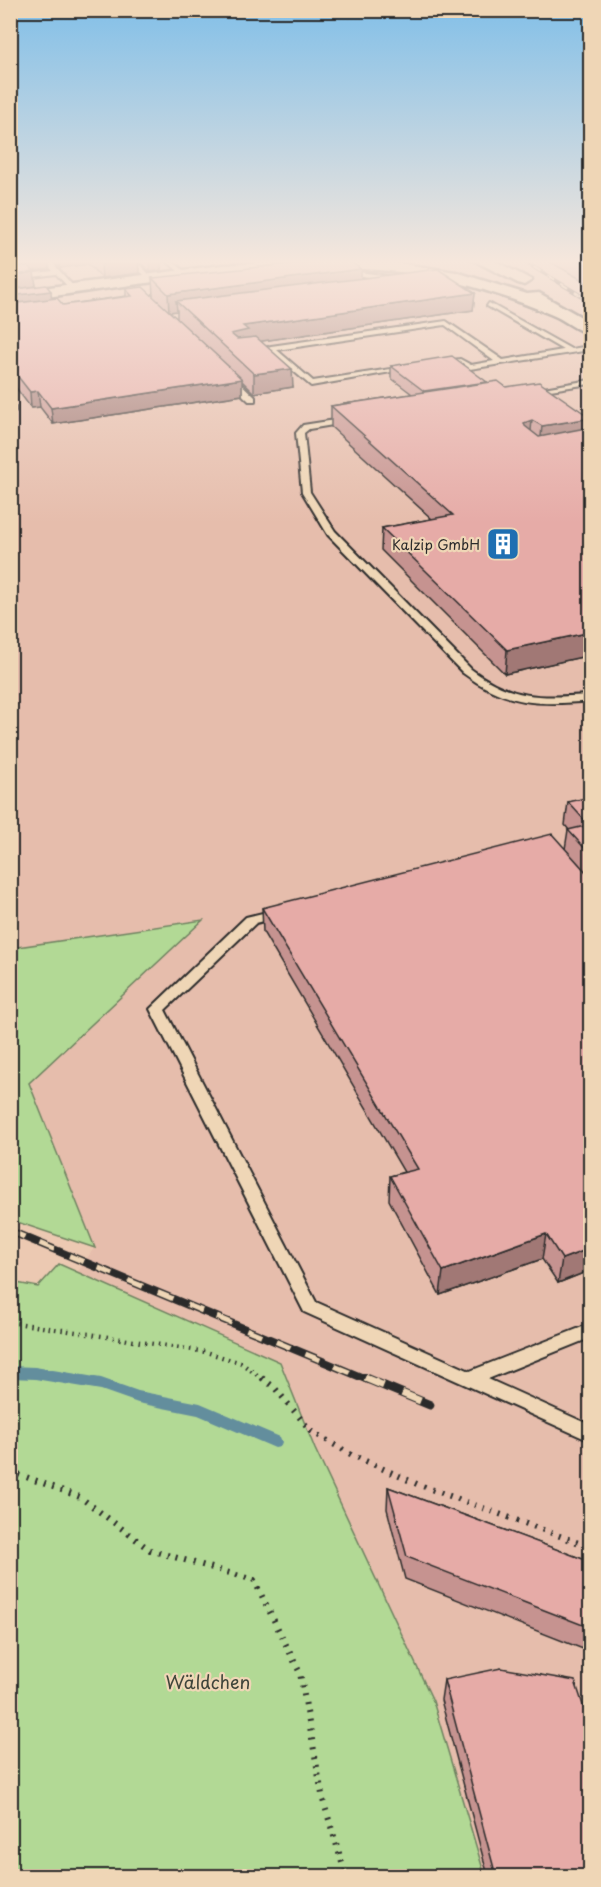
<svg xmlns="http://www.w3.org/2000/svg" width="601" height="1887" viewBox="0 0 601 1887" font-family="'Playpen Sans',sans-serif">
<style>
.built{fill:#e6bdac}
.green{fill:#b2d995;stroke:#6e8260;stroke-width:1.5}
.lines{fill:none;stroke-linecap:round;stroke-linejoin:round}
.stream{fill:#638e9d;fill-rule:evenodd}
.lane-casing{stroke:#2b2b2b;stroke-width:4}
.secondary-casing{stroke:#2b2b2b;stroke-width:5}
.path-far1{stroke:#2b2b2b;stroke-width:4.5;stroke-dasharray:1.5 5;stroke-linecap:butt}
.path{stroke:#2b2b2b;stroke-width:6;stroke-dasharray:2 7;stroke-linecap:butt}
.lane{fill:#efd6b6;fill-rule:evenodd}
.secondary{fill:#efd6b6;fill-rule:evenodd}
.rail-far2-casing{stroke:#2b2b2b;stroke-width:4}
.rail-far1-casing{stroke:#2b2b2b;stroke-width:8}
.rail-casing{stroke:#2b2b2b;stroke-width:9}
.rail-far2{stroke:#efd6b6;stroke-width:2;stroke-dasharray:8;stroke-linecap:butt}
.rail-far1{stroke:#efd6b6;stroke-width:5;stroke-dasharray:16;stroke-linecap:butt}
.rail{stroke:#efd6b6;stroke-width:7;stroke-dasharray:20;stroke-linecap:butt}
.wall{fill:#c69390;stroke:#2b2b2b;stroke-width:1.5;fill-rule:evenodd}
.shaded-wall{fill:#a17875;stroke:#2b2b2b;stroke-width:1.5}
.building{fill:#e6aba7;stroke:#2b2b2b;stroke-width:1.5}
.labels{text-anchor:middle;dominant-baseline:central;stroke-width:4.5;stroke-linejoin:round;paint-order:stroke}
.far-poi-label{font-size:14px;fill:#2b2b2b;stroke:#efd6b6;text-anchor:end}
.near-park-label{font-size:18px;fill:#3f453b;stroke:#efd6b6}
</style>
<rect width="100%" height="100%" fill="#ecc9b2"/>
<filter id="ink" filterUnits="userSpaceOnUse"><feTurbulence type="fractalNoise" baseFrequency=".0167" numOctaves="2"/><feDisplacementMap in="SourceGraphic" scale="12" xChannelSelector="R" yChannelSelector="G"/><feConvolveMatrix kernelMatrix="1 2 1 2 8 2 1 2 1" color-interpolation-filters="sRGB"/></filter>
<g filter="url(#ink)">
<path class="built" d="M10,259H590V1876H485L433,1701L315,1449L280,1362L77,1273L94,1248L29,1083L202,920L11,948Z"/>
<path class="green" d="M203,920L29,1083L95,1248L11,1220V948Z
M59,1264L280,1362L315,1449L433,1701L485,1876H11V1282L38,1287Z"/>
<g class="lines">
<path class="stream" d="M10,1366L35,1367L101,1378L138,1391L200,1403L280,1437L282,1442L280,1447L275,1448L198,1415L138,1403L101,1390L35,1379L10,1378Z"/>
<defs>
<path id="lane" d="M43,259H49L75,288V290H71L56,274L10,280V276L53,271Z
M164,259H170L189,275L184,276Z
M132,261H136L153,278V280H149L132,263Z
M344,270L396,277L399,279L396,281L342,273Z
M489,303L571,349L590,346V350L470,369L459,363L440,366L436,364L437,362L460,359L471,365L494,361L445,325L277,350L313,381L410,366L414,368L311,386L270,351L262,349L271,346L446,321L503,360L563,350L487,306Z
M227,376H233L255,397V401H249L227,380Z
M590,380V384L530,393L526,391Z
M10,405L15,407V411H10Z
M348,418H351V422L309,429L304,433L310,492L335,531L471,669C512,700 540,698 590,695V701C540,706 505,705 463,673L328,535L302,492L296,433L303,425Z
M279,909L284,910L286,913L284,916L256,923L165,1010L316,1302L470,1371L590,1324V1338L488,1379L590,1425V1441L304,1312L150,1009L246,917Z"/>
<path id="secondary" d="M471,259H491L532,280L524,285L518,283Z
M310,260L398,263L456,272L527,294L539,293L590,322V334C576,331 564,319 550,314C511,298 470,284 428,276C294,253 144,285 10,302V292L222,265Z"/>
</defs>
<use href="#lane" class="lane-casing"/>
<use href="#secondary" class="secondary-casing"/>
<path class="path-far1" d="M10,1322L206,1352L241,1363L264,1380"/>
<path class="path" d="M262,1378L274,1387L311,1431L352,1455L417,1484L590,1547
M10,1471L80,1497L150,1550L254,1580L300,1673L323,1800L346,1876"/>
<use href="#lane" class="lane"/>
<use href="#secondary" class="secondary"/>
<defs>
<path id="rail-far2" d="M520,259L590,301"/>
<path id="rail-far1" d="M10,1231L368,1380"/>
<path id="rail" d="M365,1378L430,1405"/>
</defs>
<use href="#rail-far2" class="rail-far2-casing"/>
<use href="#rail-far1" class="rail-far1-casing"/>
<use href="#rail" class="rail-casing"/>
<use href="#rail-far2" class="rail-far2"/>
<use href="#rail-far1" class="rail-far1"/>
<use href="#rail" class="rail"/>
</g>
<path class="wall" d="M10,259H48L49,269L33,271L36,286L51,299L63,305L126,296V289L153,296L152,278L361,279L475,293L473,310L261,341L293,387L254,393L242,381V395L53,424L40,407L31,408L14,385H10ZM177,311V319L169,312Z
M52,259H161V270L150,272L138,260L139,273L102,278L88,264L60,268Z
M545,259H591V285Z
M391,366L487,382V383L506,387L591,418L589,427H591V664L582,657L505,674L381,550L382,528L432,519L331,427V406L412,394L391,378Z
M591,797V1270L558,1283L542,1259L440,1295L389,1200L390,1176L404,1172L263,932L262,908L565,849L568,830H569L565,825L568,802Z
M388,1487L591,1562V1641L586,1639L583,1649L405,1579L387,1509Z
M444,1680L591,1876H488L441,1700Z"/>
<path class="shaded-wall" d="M24,259H48L49,269L10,274V260Z
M59,259H88V264L60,268Z
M149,259H161V270L150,272Z
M138,260L139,273L102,278L101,264Z
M361,269V287L176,301L177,311L169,312L168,294Z
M34,272L36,286L10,290V276Z
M51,291L52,305L10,311V296Z
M475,293L473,310L249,343V348L231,334L243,326Z
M12,369L14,385H10V370Z
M292,369L293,387L254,393V374Z
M242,379V395L53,424L51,408Z
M487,382L486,394L424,403V391Z
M38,391L40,407L31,408L30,392Z
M591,418L588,438L540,447L542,426Z
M532,420L530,441L522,444L524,423Z
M586,633L582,657L505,674L507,650Z
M546,1234L542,1259L440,1295L443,1271Z
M591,1248V1270L558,1283L562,1259Z"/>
<path class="building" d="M10,259H24L10,260Z
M95,259H137L138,260L101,264Z
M339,259L348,260L361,269L168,294L152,278Z
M576,259H591V267Z
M28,266L34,272L10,276V267Z
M438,269L475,293L243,326L248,330L231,334L237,339L256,337L292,369L254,374L176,301Z
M46,285L51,291L10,296V290Z
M143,287L242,379L51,408L38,391L30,392L12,369L10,370V304L57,298L63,305L132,296L126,289Z
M452,356L487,382L424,391L391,366Z
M498,381L506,387L539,382L591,418L542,426L532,420L524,423L525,426L539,437L591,427V638L586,633L507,650L382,528L453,515L331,406Z
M591,797V855L568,830L589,825L568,802Z
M552,834L587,873L591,874V1248L562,1259L546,1234L443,1271L390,1176L418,1169L262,908Z
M388,1487L591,1562V1618L588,1627L407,1557Z
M501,1668L575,1681L591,1729V1876H496L444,1680Z"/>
</g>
<linearGradient id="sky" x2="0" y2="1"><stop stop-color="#81bfe8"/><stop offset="0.5" stop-color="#f6e7dc"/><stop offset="1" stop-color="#f6e7dc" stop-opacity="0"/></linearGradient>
<rect width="601" height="523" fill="url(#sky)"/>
<defs>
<symbol id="building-square" viewBox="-11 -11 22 22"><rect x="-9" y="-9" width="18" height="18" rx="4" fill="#1f6fb2" stroke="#efd6b6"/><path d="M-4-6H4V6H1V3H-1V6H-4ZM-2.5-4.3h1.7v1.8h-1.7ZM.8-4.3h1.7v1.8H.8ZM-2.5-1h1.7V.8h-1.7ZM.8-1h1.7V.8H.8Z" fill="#fff"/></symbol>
</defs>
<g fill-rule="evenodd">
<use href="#building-square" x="484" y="525" width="38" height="38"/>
</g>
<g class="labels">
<g class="far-poi-label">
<text x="480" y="544">Kalzip GmbH</text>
</g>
<g class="near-park-label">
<text x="208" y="1681">Wäldchen</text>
</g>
</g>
<rect width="601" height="1887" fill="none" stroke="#efd6b6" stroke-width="36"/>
<rect x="18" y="18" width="565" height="1851" fill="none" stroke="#2b2b2b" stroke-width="2" filter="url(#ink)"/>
</svg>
